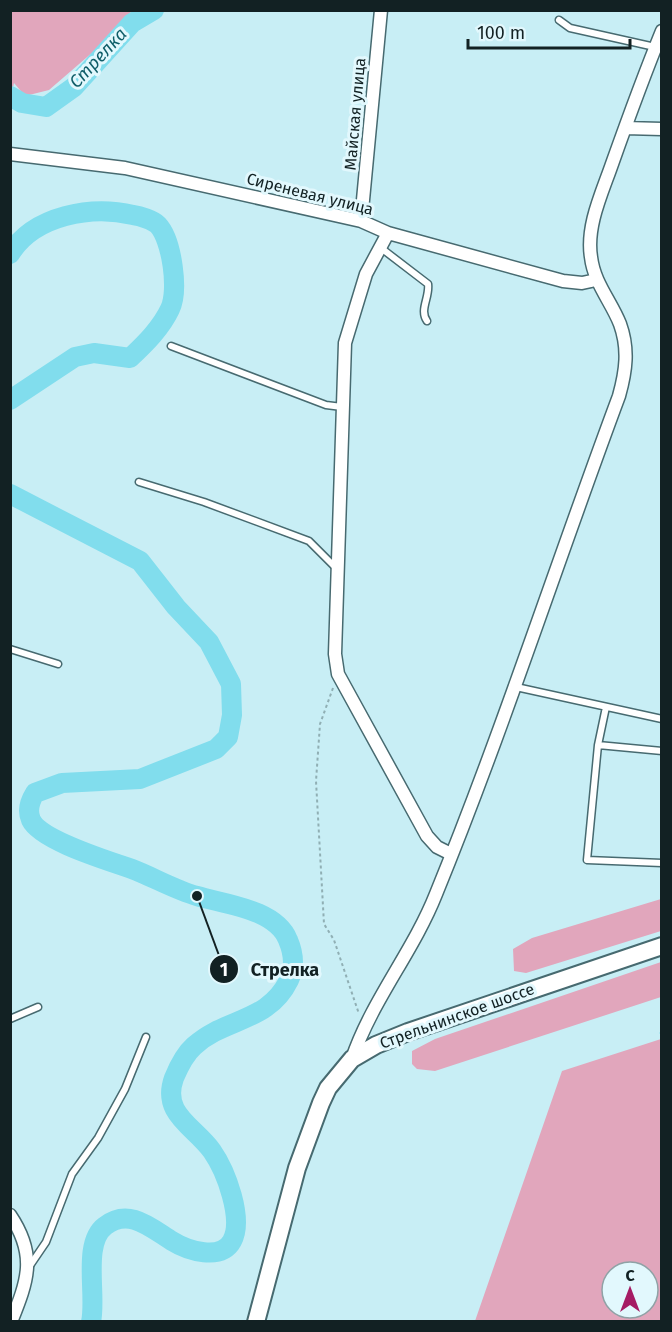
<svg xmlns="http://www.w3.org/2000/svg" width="672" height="1332" viewBox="0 0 672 1332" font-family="'Fira Sans',sans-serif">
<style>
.green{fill:#e1a6bc;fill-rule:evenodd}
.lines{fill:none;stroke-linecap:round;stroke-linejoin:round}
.stream{stroke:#81dded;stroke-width:3}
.river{stroke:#81dded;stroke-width:20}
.lane-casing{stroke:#476a70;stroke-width:9}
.street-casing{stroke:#476a70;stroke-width:15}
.secondary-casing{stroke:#476a70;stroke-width:20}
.path{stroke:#90afb4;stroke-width:2;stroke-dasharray:3 3;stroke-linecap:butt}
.lane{stroke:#fff;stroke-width:6}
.street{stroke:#fff;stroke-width:12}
.secondary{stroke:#fff;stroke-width:16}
.labels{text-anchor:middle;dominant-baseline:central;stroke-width:6;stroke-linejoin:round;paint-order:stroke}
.street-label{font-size:16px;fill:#122123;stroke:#e2f8fd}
.water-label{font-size:18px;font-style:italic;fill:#0f5e69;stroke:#e2f8fd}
.leader{fill:none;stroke:#122123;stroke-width:2}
.callout-dot{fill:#122123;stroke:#e2f8fd;stroke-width:2}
.mark-label{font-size:18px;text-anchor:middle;font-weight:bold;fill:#fff}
.callout-label{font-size:18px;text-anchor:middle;font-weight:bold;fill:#122123;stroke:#e2f8fd;stroke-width:6;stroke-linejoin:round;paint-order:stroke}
</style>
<rect width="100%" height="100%" fill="#c8eef5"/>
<path class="green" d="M11,10H132V11L93,52L49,90L25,96L14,83L11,96Z
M661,899V931L526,973L514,971L513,949L532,938Z
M661,962V997L435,1071L417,1069L412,1064V1051L435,1039Z
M661,1039V1321H475L562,1071ZM612,1272H648V1308H612Z"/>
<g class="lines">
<path class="stream" d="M661,1033L662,1032"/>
<path class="river" d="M10,96L22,103L46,107L74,87L132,23L154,10
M10,254C34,215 92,205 133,215C140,216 153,220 158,225C172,240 179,291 170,309C161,328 146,343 130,358L94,353L75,357L10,400
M10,494L140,561L176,607L209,642L231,684L232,715L228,737L216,749L140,779L62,783L35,793C30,801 27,811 31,820C41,841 110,861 132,869C153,877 175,890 197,896C224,904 276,909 288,940C294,954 295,967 289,980C268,1023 226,1017 194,1046C185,1054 179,1066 174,1078C161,1114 194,1126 212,1151C226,1171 244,1219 232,1241C221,1261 188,1251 172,1241C151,1228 129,1207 105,1226C82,1243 97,1296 91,1322"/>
<defs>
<path id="lane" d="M559,20L570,28L655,47
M381,248L428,284C430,297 419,310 427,321
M171,346L326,405L342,407
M139,482L204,502L309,541L336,568
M10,649L58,664
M516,687L662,719
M606,707L598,745L587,860L662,863
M598,745L662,751
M10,1019L38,1007
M29,1267L46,1242L72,1174L98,1138L125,1089L146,1037"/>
<path id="street" d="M625,128L662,129
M10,154L125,168L361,221L388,233L563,281L582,283L596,280
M361,221L381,10
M388,233L366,274L345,343L335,654L338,674L427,836L437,847L451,854
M352,1059C372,1000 413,952 436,894C503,730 557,562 619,396C626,371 629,349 620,324C611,301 594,283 591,257C586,226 602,193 612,164C628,119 644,75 662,31
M10,1215C37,1255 28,1280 11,1322"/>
<path id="secondary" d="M256,1322L297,1168L321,1103L328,1088L352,1059L376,1045L408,1032L662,946"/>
</defs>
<use href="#lane" class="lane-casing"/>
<use href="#street" class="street-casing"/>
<use href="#secondary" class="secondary-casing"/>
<path class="path" d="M333,688L320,724L316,781L324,924L334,940L359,1014"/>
<use href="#lane" class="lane"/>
<use href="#street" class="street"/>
<use href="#secondary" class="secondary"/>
</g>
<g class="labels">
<g class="street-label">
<text transform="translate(355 114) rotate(-85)">Майская улица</text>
<text transform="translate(310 194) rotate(14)">Сиреневая улица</text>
<text transform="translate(457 1016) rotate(-20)">Стрельнинское шоссе</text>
</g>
<g class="water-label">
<text transform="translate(98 58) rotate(-47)">Стрелка</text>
</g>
</g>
<path class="leader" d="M197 896L224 969"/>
<g class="callout-dot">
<circle cx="197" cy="896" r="6"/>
<circle cx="224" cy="969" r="15"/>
</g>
<g class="mark-label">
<text x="224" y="976">1</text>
</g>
<g class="callout-label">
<text x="285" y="976">Стрелка</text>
</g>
<rect width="672" height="1332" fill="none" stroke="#122123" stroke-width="24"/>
<g transform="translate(630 1290)"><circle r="28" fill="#e2f8fd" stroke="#8fa2a6" stroke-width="1.5"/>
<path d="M0-4.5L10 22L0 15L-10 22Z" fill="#a51c64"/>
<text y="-9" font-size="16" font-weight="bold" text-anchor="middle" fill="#122123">С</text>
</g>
<path d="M468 39v9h162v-9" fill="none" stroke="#122123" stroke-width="3"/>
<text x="477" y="39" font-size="18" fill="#122123" stroke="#e2f8fd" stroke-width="4.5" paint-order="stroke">100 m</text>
</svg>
